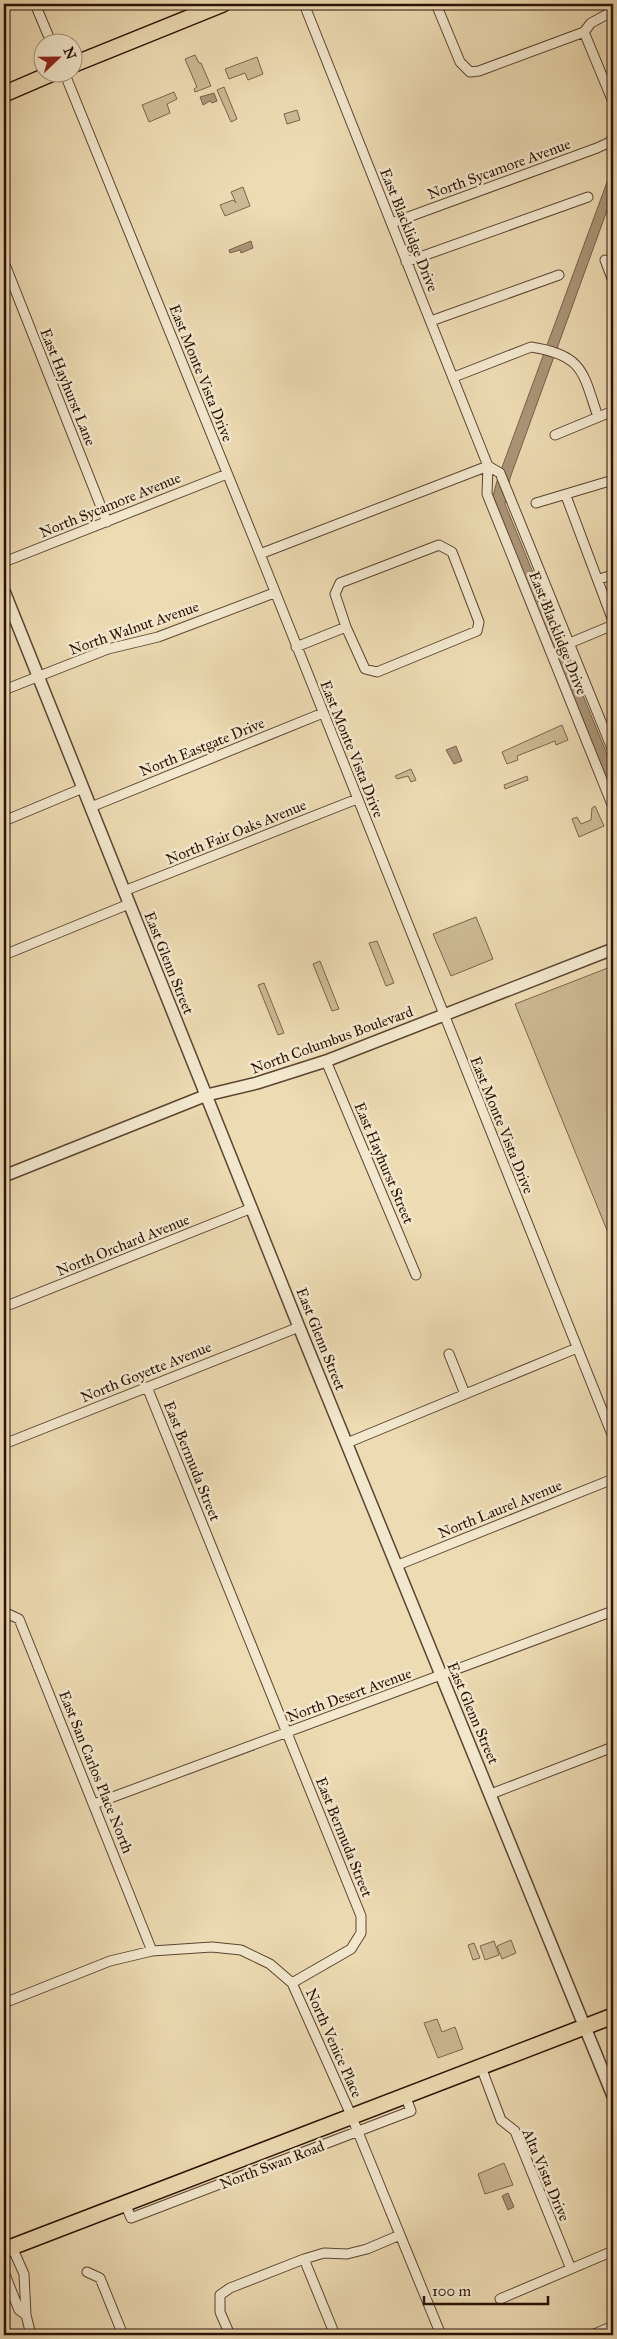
<svg xmlns="http://www.w3.org/2000/svg" width="617" height="2339" viewBox="0 0 617 2339" font-family="'IM FELL Great Primer',serif">
<style>
.green{fill:#ccb995;stroke:#7b654c}
.water{fill:#ab9678;stroke:#77614a}
.lines{fill:none;stroke-linecap:round;stroke-linejoin:round}
.minor-casing{stroke:#5b4430;stroke-width:11}
.tertiary-casing{stroke:#5b4430;stroke-width:14}
.primary-casing{stroke:#2a1104;stroke-width:18}
.minor{stroke:#f3e8ce;stroke-width:9}
.tertiary{stroke:#f3e8ce;stroke-width:11}
.primary{stroke:#eddbb3;stroke-width:15}
.labels{text-anchor:middle;dominant-baseline:central;stroke-width:5;stroke-linejoin:round;paint-order:stroke}
.street-label{font-size:15px;fill:#2a1104;stroke:#f3e8ce}
</style>
<rect width="100%" height="100%" fill="#eddbb3"/>
<filter id="stains"><feTurbulence type="fractalNoise" baseFrequency=".004" numOctaves="4"/><feColorMatrix values="0 0 0 0 .2 0 0 0 0 .09 0 0 0 0 .02 0 0 0 .5 -.17"/></filter>
<radialGradient id="worn" r=".72"><stop offset=".6" stop-color="#630" stop-opacity="0"/><stop offset="1" stop-color="#630" stop-opacity=".3"/></radialGradient>
<path class="green" d="M195,55L199,63H201L211,86L195,92L194,89L197,87L185,59Z
M257,57L263,74L248,80L245,73L229,79L225,69Z
M224,87L237,119L231,122L217,90Z
M174,92L177,99L167,104L170,113L149,122L142,105Z
M297,110L300,120L287,124L284,114Z
M243,187L250,206L225,216L220,205L233,200L236,203L231,192Z
M562,725L568,740L556,745L555,741L517,756L518,760L507,764L502,752Z
M411,769L416,780L411,782L408,776L397,779L395,776Z
M527,776L528,780L505,789L504,785Z
M595,806L604,826L579,837L572,819L577,817L581,824L591,820L592,808Z
M476,917L493,959L451,976L433,934Z
M377,941L394,983L386,986L369,943Z
M320,961L339,1009L332,1011L313,964Z
M613,966V1245L515,1004Z
M264,983L284,1033L278,1035L258,985Z
M511,1940L516,1953L502,1959L497,1946Z
M494,1941L499,1955L485,1960L480,1946Z
M474,1943L480,1958L473,1960L468,1945Z
M437,2019L442,2032L455,2027L463,2049L438,2058L424,2023Z
M504,2163L513,2185L485,2194L478,2174Z"/>
<path class="water" d="M214,93L217,101L212,103L210,101L203,105L200,97Z
M613,166V194L510,478L505,504L613,769V797L493,496L497,481Z
M251,241L253,248L241,253L240,250L230,253L229,250Z
M456,746L462,761L454,764L446,750Z
M508,2193L514,2207L508,2210L502,2196Z"/>
<g class="lines">
<defs>
<path id="minor" d="M35,4L51,42
M304,4L488,466L487,494L613,807
M436,4L460,62L470,72L479,71L584,32L591,23L613,11
M584,32L613,102
M64,72L260,554L613,1437
M392,223L597,148L610,142L613,136
M605,260L613,281
M4,262L107,522
M406,262L588,197
M431,321L559,275
M454,377L531,347C584,355 583,373 598,417
M555,435L613,411
M488,466L500,473L613,751
M566,496L613,621
M536,503L613,480
M260,554L488,466
M4,562L227,474
M599,579L613,575
M570,643L613,625
M296,647L346,627L365,669L377,672L477,631L479,622L452,552L439,545L340,583L335,594L346,627
M4,690L108,649L158,637L274,593
M91,807L323,713
M4,821L83,788
M124,891L357,799
M4,955L129,904
M326,1061L416,1275
M4,1307L252,1208
M449,1354L465,1394
M347,1443L577,1348
M4,1444L299,1327
M398,1565L613,1479
M4,1612L19,1619L152,1951
M491,1794L613,1747
M94,1804L613,1611
M292,1983L351,2115L441,2335
M4,2003L110,1961L152,1951L212,1947L241,1950L270,1964L292,1983L351,1949L361,1933V1916L147,1387
M481,2067L501,2120L515,2131L571,2269
M125,2203L131,2218L411,2111L405,2095
M12,2247L24,2274L26,2315L31,2335
M304,2259L335,2335
M4,2272L19,2310L26,2315
M87,2272L100,2278L123,2335
M220,2295L230,2288L304,2259L324,2253L347,2254L367,2249L400,2235
M220,2295V2312L230,2335
M500,2299L613,2251
M592,2335L613,2326"/>
<path id="tertiary" d="M4,591L299,1327L613,2096
M4,1176L207,1095L257,1083L326,1061L613,949"/>
<path id="primary" d="M72,65L223,4
M4,94L55,72
M4,2250L613,2016"/>
</defs>
<use href="#minor" class="minor-casing"/>
<use href="#tertiary" class="tertiary-casing"/>
<use href="#primary" class="primary-casing"/>
<use href="#minor" class="minor"/>
<use href="#tertiary" class="tertiary"/>
<use href="#primary" class="primary"/>
</g>
<g class="labels">
<g class="street-label">
<text transform="translate(499 169) rotate(-20)">North Sycamore Avenue</text>
<text transform="translate(409 230) rotate(68)">East Blacklidge Drive</text>
<text transform="translate(201 373) rotate(68)">East Monte Vista Drive</text>
<text transform="translate(68 387) rotate(68)">East Hayhurst Lane</text>
<text transform="translate(110 505) rotate(-22)">North Sycamore Avenue</text>
<text transform="translate(134 628) rotate(-19)">North Walnut Avenue</text>
<text transform="translate(558 633) rotate(68)">East Blacklidge Drive</text>
<text transform="translate(202 747) rotate(-22)">North Eastgate Drive</text>
<text transform="translate(352 749) rotate(68)">East Monte Vista Drive</text>
<text transform="translate(236 832) rotate(-22)">North Fair Oaks Avenue</text>
<text transform="translate(169 963) rotate(68)">East Glenn Street</text>
<text transform="translate(332 1040) rotate(-20)">North Columbus Boulevard</text>
<text transform="translate(502 1125) rotate(68)">East Monte Vista Drive</text>
<text transform="translate(384 1163) rotate(67)">East Hayhurst Street</text>
<text transform="translate(123 1245) rotate(-22)">North Orchard Avenue</text>
<text transform="translate(321 1339) rotate(68)">East Glenn Street</text>
<text transform="translate(146 1372) rotate(-22)">North Goyette Avenue</text>
<text transform="translate(192 1461) rotate(68)">East Bermuda Street</text>
<text transform="translate(500 1509) rotate(-22)">North Laurel Avenue</text>
<text transform="translate(349 1695) rotate(-20)">North Desert Avenue</text>
<text transform="translate(473 1713) rotate(67)">East Glenn Street</text>
<text transform="translate(96 1772) rotate(68)">East San Carlos Place North</text>
<text transform="translate(344 1837) rotate(68)">East Bermuda Street</text>
<text transform="translate(334 2043) rotate(66)">North Venice Place</text>
<text transform="translate(272 2165) rotate(-21)">North Swan Road</text>
<text transform="translate(546 2175) rotate(67)">Alta Vista Drive</text>
</g>
</g>
<rect width="617" height="2339" fill="none" stroke="#eddbb3" stroke-width="20"/>
<rect x="5" y="5" width="607" height="2329" fill="none" stroke="#2a1104" stroke-width="2.5"/>
<rect x="10" y="10" width="597" height="2319" fill="none" stroke="#2a1104"/>
<g transform="translate(58 58) rotate(68)"><circle r="24" fill="#f3e8ce" stroke="#a3927d"/>
<path d="M0-4L9 19L0 12L-9 19Z" fill="#8f2418"/>
<text y="-8" font-size="14" font-weight="bold" text-anchor="middle" fill="#2a1104">N</text>
</g>
<path d="M424 2296v8h124v-8" fill="none" stroke="#2a1104" stroke-width="2.5"/>
<text x="432" y="2296" font-size="15" fill="#2a1104" stroke="#f3e8ce" stroke-width="4" paint-order="stroke">100 m</text>
<rect width="100%" height="100%" filter="url(#stains)"/>
<rect width="100%" height="100%" fill="url(#worn)"/>
</svg>
